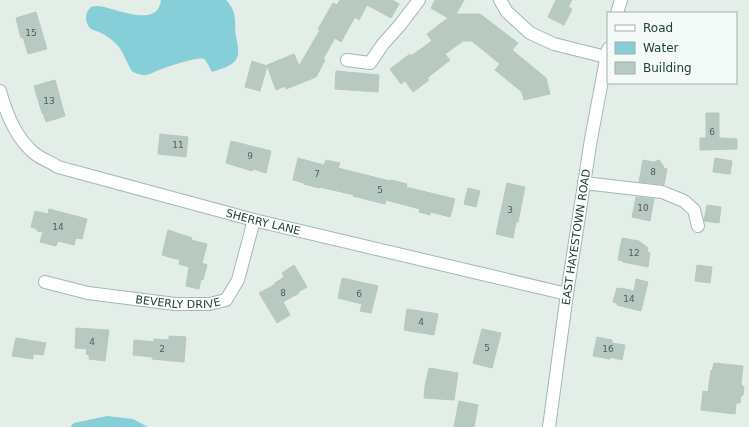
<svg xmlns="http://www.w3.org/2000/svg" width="749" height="427" viewBox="0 0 749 427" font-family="'DejaVu Sans',sans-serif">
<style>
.water{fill:#87cfd8}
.building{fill:#b8c9c1;stroke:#b5c9bf}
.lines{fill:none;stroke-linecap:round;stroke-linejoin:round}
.minor-casing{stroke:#a5b7b0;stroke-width:14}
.minor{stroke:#fff;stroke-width:12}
.labels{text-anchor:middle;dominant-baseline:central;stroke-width:3;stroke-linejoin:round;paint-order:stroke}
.number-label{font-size:9px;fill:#47635a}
.street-label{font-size:11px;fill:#214137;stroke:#f4faf7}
</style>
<rect width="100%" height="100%" fill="#e3eee9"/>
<path class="water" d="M161,0H226C238,12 234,22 236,36C237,43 241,54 235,61C230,67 220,69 212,72C210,68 207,62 204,59C198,56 167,67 159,70C153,72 149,76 142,75C139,74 135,73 133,72C130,70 123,51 118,46C114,41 107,36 101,33C98,31 93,31 90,28C84,22 85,12 91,7C93,6 96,6 98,6C114,7 158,30 161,0Z
M107,416L133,419L148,427H70L74,423Z"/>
<path class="building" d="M340,0H392L399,4L391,18L367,5L359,20L355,17L341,42L335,38L323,59L325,60L316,77L286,89L285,86L276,90L267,65L294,54L299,66L320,30L318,29L333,3L337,5Z
M435,0H464L456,14H480L518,43L512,50L546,78L550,94L524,100L522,92L495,70L500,64L472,41H463L445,54L450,60L427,78L429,80L413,92L405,81L401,84L390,69L410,54L411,56L432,41L427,34L448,18L431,8Z
M556,0H572L568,7L572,9L564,25L548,17Z
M36,12L47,49H46L28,54L23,37L21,38L16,18Z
M252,61L267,66L260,91L245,87Z
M336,71L379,75L378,92L335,89Z
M55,80L65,116L46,122L43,113H42L34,86Z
M706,113H719V138L737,139V149L700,150V138H706Z
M160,134L188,137L186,157L158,154Z
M231,141L271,151L266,173L253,169L252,171L226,163Z
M298,158L324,165L326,160L340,163L338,168L390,181L391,180L407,184L406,187L455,199L450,217L431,212L430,215L419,212L420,209L386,200L385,204L353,196L354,195L320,187L319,188L304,184V183L293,180Z
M715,158L732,161L730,174L713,172Z
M643,160L654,162L659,160L664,167L663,168L667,169L664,185L658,183L657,184L639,182Z
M507,183L525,187L518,222H516L513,238L496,234Z
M468,188L480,191L476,207L464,204Z
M636,197L654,199L650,221L632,217Z
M707,205L721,207L719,223L704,221Z
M49,209L87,219L82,239L76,238L74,245L58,241L56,246L40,242L43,232L37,231V229L31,227L35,211L48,214Z
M168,230L192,238L191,240L207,244L202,263L207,265L203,280L201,279L199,289L186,286L189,267L179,264L180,260L162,255Z
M622,238L639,241L648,248L647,252L650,253L648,267L623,262V261L618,260Z
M294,265L307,287L298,292L299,293L283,302L290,315L277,323L259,293L274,285L275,283L284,277L282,273Z
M697,265L712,267L710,283L695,281Z
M342,278L378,286L371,313L360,311L362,304L338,298Z
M636,279L648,282L641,311L617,305V303L613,302L617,288L621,289V288L634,291Z
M407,309L438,314L434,335L404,330Z
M76,328L109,330L105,361L89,359V355L86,354L87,349L75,348Z
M482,329L501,333L492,368L473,363Z
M169,336L186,337L184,362L152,359L153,357L133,355L134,340L154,342V339L169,340Z
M597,337L612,340V343L625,345L622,360L610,357V359L593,356Z
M16,338L46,343L43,355L33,354V359L12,356Z
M714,363L743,366L741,384L744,387L743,395L741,396L740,403H736L735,414L701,410L703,391L708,392L711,370L712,371Z
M429,368L458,373L454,400L424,398L425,386Z
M459,401L478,405L474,427H454Z"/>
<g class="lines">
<defs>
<g id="minor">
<path d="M500,0L507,12L530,33L554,44L606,57"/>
<path d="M617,13L621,0"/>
<path d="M347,60L370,63L383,44L400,25L419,0"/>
<path id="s1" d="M0,91C6,113 16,138 34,153C41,159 51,162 58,167L254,220L567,294"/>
<path d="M584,183L662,192L684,201L694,210L698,226"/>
<path id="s2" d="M45,282L88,293L175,304H209L226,300L238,280L254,220"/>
<path id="s3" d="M549,427L567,294L591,139L608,49"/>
</g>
</defs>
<use href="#minor" class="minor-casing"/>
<use href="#minor" class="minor"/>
</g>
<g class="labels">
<g class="number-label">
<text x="31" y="33">15</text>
<text x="49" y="101">13</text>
<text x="712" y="132">6</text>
<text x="178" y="145">11</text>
<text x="250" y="156">9</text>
<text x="653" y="172">8</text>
<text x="317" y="174">7</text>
<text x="380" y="190">5</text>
<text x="643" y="208">10</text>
<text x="510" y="210">3</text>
<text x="58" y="227">14</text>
<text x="634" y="253">12</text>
<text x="283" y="293">8</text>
<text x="359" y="294">6</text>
<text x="629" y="299">14</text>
<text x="421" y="322">4</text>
<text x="92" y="342">4</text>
<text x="487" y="348">5</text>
<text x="162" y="349">2</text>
<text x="608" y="349">16</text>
</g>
<g class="street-label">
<text stroke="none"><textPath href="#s1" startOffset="312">SHERRY LANE</textPath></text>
<text stroke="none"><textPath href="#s3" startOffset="192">EAST HAYESTOWN ROAD</textPath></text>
<text stroke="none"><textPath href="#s2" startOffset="135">BEVERLY DRIVE</textPath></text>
</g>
</g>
<rect x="607" y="12" width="130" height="72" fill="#f4faf7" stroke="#a0b0aa"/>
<rect x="615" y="25" width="20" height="6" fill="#ffffff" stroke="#a0b0aa"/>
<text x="643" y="32" font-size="12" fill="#214137">Road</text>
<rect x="615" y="42" width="20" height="12" fill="#87cfd8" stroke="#a0b0aa"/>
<text x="643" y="52" font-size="12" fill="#214137">Water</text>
<rect x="615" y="62" width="20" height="12" fill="#b8c9c1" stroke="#a0b0aa"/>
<text x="643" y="72" font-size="12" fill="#214137">Building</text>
</svg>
